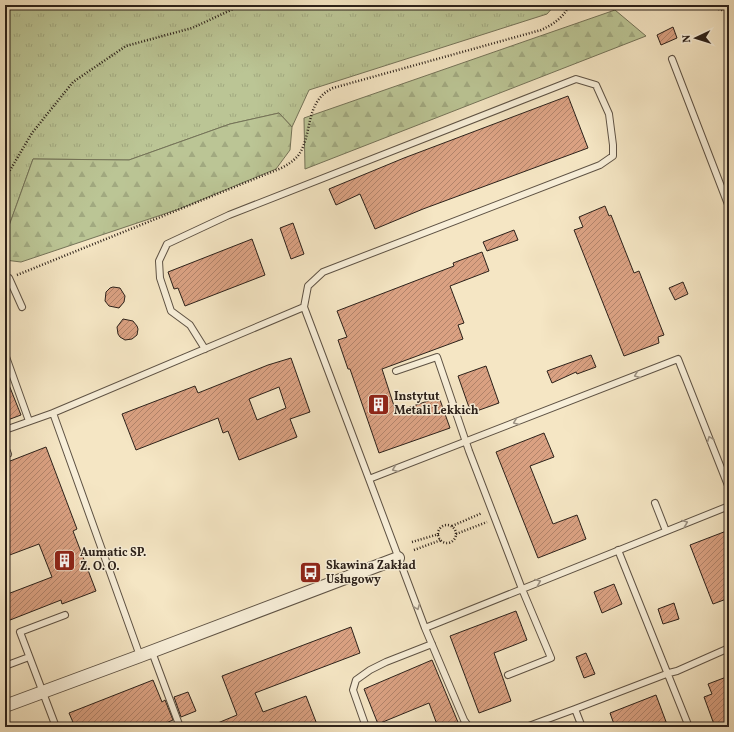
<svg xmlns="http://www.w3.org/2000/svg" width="734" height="732" viewBox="0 0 734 732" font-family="Vollkorn,serif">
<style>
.grass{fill:url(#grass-tufts);stroke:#747358}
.forest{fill:url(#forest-firs);stroke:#747358}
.building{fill:url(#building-hatch);stroke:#2c211a;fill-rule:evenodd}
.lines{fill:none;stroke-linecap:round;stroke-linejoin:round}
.lane-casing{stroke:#5e5244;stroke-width:8}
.street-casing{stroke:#5e5244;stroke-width:14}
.path{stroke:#2c211a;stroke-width:2.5;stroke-dasharray:1 2;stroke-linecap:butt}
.lane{stroke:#f8efd9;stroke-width:6}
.street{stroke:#f8efd9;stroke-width:12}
.oneway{stroke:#9c9283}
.labels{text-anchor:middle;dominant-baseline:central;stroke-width:3;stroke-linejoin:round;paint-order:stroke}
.poi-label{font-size:12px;font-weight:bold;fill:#2c211a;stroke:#f8efd9;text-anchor:start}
</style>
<defs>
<pattern id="grass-tufts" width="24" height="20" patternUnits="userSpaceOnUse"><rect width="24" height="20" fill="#bbc595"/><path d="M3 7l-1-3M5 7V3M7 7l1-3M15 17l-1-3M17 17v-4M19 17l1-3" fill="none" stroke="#a1a980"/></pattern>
<pattern id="forest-firs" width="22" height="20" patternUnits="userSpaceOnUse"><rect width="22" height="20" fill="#bbc595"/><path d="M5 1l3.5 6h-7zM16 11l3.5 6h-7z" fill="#a1a980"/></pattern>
<pattern id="building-hatch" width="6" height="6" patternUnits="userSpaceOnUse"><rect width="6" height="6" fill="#daa182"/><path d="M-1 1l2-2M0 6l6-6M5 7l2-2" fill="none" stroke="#b1836a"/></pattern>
</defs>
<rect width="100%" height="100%" fill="#f5e6c4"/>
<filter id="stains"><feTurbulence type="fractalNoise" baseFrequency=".005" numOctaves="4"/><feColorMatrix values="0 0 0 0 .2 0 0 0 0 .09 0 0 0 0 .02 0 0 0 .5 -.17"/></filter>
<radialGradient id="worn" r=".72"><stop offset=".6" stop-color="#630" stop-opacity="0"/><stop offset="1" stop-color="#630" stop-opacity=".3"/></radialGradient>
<path class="grass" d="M5,5H555L547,14L309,90L292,127L279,113L230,124L129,160L33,159L5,237Z"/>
<path class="forest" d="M615,10L646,36L305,169L304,118Z
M279,113L292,127L290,150L276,169L179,209L21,262L5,260V237L33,159L129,160L230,124Z"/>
<path class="building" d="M673,27L677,38L661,45L657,35Z
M568,96L588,148L423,209L375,229L360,194L336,205L329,189L404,158Z
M605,206L609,216L611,215L634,273L639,271L664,335L658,337L659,343L624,356L574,230L583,227L579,217Z
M293,223L304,254L291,259L280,228Z
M514,230L518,240L487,251L483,242Z
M252,239L265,275L185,306L178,288L174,289L168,272Z
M482,252L489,271L450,286L464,323L458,325L463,339L382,369L396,412L439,397L450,428L379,453L350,369H348L338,340L347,337L337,311L454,266L453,263Z
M683,282L688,294L675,300L669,288Z
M113,287L120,288L125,296L124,302L119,308L109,306L105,301L106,292L110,288Z
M123,319L133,321L137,326L138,329L137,335L132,339L125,340L120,337L118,334L117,327Z
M591,355L596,367L577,374L576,372L552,383L547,371Z
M291,358L310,412L290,419L297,437L239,460L228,431L223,433L218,418L136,450L122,414L195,386L198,393L268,365ZM279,387L286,408L257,420L249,399Z
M486,366L499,403L471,413L458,376Z
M5,375L21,415L5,421Z
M544,433L554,457L530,466L553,524L577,515L586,539L538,558L496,452Z
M46,447L77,529L73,531L96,591L62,604L61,600L5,622V595L52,577L39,544L7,556L5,549V463Z
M729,530V598L713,604L690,545Z
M614,584L622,604L602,613L594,592Z
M674,603L679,619L663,624L658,609Z
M516,611L527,640L494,653L511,701L479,713L450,636Z
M351,627L360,653L255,693L263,712L306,696L318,727H208L237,715L222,676Z
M586,653L595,674L584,678L576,657Z
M432,660L460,727H438L429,703L378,724L364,689Z
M729,676V727H715L704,697L712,694L708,684Z
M153,680L162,702L165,700L173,720L166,723L168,727H75L69,713Z
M188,692L196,711L181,717L174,697Z
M656,695L668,727H615L610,713Z"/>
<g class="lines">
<defs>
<path id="lane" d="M672,59L729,207
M5,279L9,278L22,307
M205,349L190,325L171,311L160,278L159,261L167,244L229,215L576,79L596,85L609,114L613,145V156L600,165L323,272L308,286L304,307
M5,354L29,421
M396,371L437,357L469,451L522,589L551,658L508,675
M5,430L53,413
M5,447L8,454
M729,488L678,359L369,479L425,628L729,506
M655,503L666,531
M618,550L689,727
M425,628L464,720L469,727
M152,652L180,727
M140,656L53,413L304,307L369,479
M5,666L29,657
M56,727L20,632L65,615
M366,727L353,690L356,680L370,670L386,662L432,644
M526,727L575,709
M582,727L575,709L669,673L677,671L729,648"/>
<path id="street" d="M5,706L140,656L398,558"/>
</defs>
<use href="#lane" class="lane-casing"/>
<use href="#street" class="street-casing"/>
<path class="path" d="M704,5L729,12
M5,188L9,172L32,133L73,82L126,46L192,28L242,5
M17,275L279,169C286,166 292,162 297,157C314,136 303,102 333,88L541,30C556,23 562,18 570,5
M438 534a9 9 0 1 1 18 0a9 9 0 1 1-18 0Z
M452,526L482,513
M456,534L487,522
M412,542L439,534
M414,550L441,540"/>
<use href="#lane" class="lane"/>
<use href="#street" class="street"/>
</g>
<defs><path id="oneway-chevron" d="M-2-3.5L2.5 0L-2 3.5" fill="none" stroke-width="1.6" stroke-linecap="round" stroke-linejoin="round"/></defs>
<g class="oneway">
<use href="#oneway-chevron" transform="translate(637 375) rotate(159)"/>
<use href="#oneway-chevron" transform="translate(516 422) rotate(159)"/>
<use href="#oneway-chevron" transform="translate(710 439) rotate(-111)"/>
<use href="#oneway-chevron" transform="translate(395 469) rotate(159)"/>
<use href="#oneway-chevron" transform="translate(685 523) rotate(-22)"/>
<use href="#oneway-chevron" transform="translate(538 582) rotate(-22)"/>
<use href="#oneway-chevron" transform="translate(417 607) rotate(69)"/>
</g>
<defs>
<symbol id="building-square" viewBox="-11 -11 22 22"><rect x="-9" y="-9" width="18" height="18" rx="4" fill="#8f2418" stroke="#f8efd9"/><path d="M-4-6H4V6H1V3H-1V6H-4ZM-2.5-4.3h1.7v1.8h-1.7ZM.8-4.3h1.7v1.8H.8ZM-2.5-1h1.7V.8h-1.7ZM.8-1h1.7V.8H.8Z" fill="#fff"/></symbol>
<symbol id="bus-square" viewBox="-11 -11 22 22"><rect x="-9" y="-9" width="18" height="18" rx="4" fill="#8f2418" stroke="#f8efd9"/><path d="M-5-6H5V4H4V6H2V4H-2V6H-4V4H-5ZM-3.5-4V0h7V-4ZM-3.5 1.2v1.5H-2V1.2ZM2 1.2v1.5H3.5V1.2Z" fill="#fff"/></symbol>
</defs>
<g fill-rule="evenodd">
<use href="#building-square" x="366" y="392" width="25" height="25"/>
<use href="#building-square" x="52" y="548" width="25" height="25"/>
<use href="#bus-square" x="298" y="560" width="25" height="25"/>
</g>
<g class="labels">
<g class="poi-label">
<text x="394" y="397">Instytut<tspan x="394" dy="14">Metali Lekkich</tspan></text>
<text x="80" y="553">Aumatic SP.<tspan x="80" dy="14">Z. O. O.</tspan></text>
<text x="326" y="566">Skawina Zakład<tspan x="326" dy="14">Usługowy</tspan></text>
</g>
</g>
<rect width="734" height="732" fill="none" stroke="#f5e6c4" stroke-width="20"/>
<rect x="6" y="6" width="722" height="720" fill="none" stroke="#2c211a" stroke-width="2"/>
<rect x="10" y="10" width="714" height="712" fill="none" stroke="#2c211a"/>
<g transform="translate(696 38) rotate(266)" stroke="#f8efd9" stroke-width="3" paint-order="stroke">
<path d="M0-3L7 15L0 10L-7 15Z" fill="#2c211a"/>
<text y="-6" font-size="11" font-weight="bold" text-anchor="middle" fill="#2c211a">N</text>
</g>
<rect width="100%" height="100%" filter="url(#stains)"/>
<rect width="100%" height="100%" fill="url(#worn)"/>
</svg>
